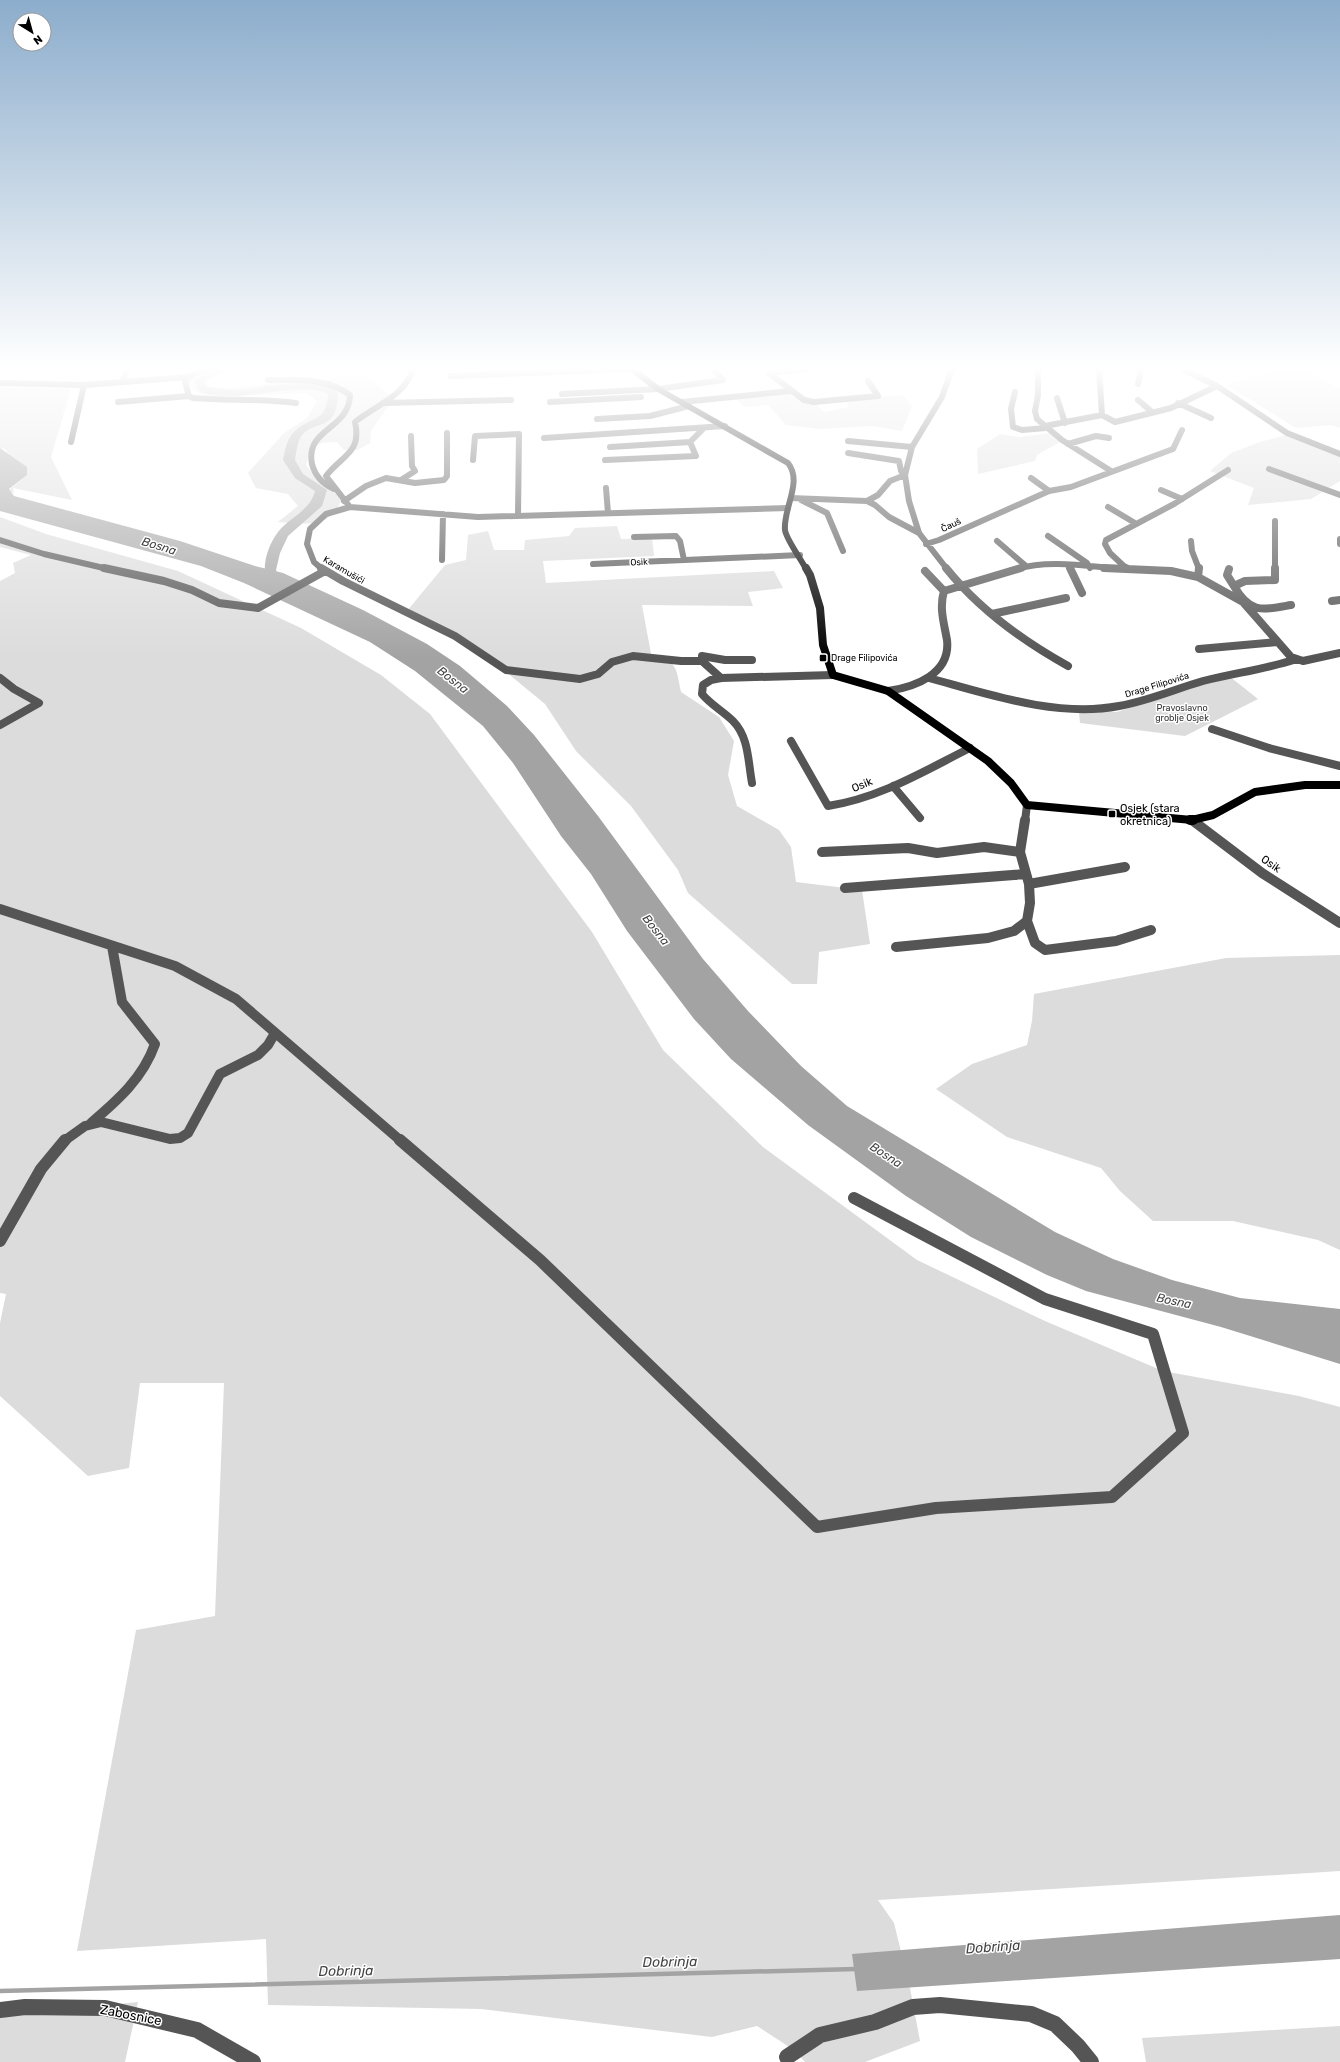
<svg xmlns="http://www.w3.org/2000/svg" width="1340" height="2062" viewBox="0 0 1340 2062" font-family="Rubik,sans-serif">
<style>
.green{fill:#dcdcdc}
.water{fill:#a3a3a3}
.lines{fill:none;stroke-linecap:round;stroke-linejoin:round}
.stream{stroke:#a3a3a3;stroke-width:4.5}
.river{fill:#a3a3a3;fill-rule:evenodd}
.minor-far4{stroke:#555;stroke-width:6}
.minor-far3{stroke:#555;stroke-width:8}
.minor-far2{stroke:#555;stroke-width:10}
.minor-far1{stroke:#555;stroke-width:12}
.minor{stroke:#555;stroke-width:16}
.major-far2{stroke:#000;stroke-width:6}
.major-far1{stroke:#000;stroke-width:8}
.major{stroke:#000;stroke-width:10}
.poi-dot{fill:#000;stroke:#fff;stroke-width:1.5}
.labels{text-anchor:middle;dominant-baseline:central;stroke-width:3;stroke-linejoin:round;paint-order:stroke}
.far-street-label{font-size:9px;fill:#000;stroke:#fff}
.far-poi-label{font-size:9px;fill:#000;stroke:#fff;text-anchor:start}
.far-park-label{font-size:9px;fill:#333;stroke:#fff}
.street-label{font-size:11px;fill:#000;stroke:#fff}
.poi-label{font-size:11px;fill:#000;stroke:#fff;text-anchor:start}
.water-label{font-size:12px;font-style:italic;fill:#444;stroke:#fff}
.near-street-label{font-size:13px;fill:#000;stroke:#fff}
.near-water-label{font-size:14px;font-style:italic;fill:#444;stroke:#fff}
</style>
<rect width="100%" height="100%" fill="#fff"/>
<path class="green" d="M203,369H242C230,371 217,372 207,381L208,387L229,388L290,381H326L341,377L360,376L375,382L393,399L371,431L370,443L357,450H344L337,442C316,443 311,443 306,465L317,479L335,487L342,498C332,529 304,524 278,522L298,506L288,494L256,488L248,473L284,433L307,418L317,401L306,393L209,397L187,387L188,379Z
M1274,369H1303L1340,389V428L1331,425L1296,428L1227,385L1254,376L1278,372Z
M0,387L71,389L51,457L72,500L13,488L14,493L8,491L27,475L5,449L0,448Z
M790,391L814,402L824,412L849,407L846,399L903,395L912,406L902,431L872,426L819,429L786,425L768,405L745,407L735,398Z
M1050,433L1060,442L1037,455L1035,461L978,474L977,449L1000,434L1019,437Z
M1286,435L1340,454V481L1311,499L1248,505L1254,488L1210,471L1231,453L1260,442Z
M0,517L46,534L178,571L301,628L381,675L430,714L592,932L663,1050L763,1147L917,1260L1045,1321L1163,1371L1299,1396L1340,1407V1871L878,1900L894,1923L910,1988L920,2041L865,2062H805L794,2050L757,2026L712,2037L481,2009L268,2005L266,1939L77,1951L136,1630L215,1616L224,1383H140L129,1468L88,1476L0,1396V1323L6,1294L0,1293V581L15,573L13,563L31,555L0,547Z
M617,526L621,539L652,538L654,556L543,561L546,583L774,571L783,588L748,592L753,606L642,605L651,654C678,661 676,668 681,692L719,717L734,741L728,775L737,806L779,830L791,847L796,882L862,890L870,944L819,952L817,984H792L688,893L678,870L631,806L576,751L545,704L505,671L455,635L407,611L445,565L466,560L468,535L488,531L494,550H524L525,540L569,536L575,528Z
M1229,676L1258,699L1185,736L1080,723L1079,712H1117Z
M1340,955V1250L1318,1240L1233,1221H1153L1120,1191L1101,1168L1007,1137L936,1089L972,1064L1027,1045L1032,1021L1034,994L1226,958Z
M138,2002L125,2062H0V2016Z
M1340,2026V2062H1146L1142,2038Z"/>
<path class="water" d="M0,448L27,467V475L9,489L14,496L180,541L255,566L283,573L363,610L427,644L460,666L486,688L507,706L534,735L598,816L703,959L748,1011L801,1066L847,1106L1055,1232L1113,1259L1172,1280L1240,1298L1340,1309V1364L1221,1327L1086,1291L1047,1275L971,1237L906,1196L808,1125L731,1059L694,1019L627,931L591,874L561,836L513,763L483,726L415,671L370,642L244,583L201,566L0,511Z
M1340,1915V1959L857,1991L852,1954Z"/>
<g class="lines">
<path class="stream" d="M0,1991L856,1969"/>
<path class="river" d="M210,369H226L204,382L207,387C216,388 226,390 235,390C259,389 323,373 338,393C337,435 314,417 300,438C297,445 296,453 295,460L303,474L327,490L322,506L288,536L280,553L276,570L282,588L281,591H271C259,573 266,548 278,532C290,517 310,511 315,491L295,478L283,460C285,450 287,438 295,431C312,415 326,424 328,394C308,382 258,396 234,396C223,396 211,395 200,392L193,381Z"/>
<path class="minor-far4" d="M204,369L189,377L185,382L189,396L193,398C228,401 261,398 296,403
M1038,369V395L1035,411L1037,419L1062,440L1111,471
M1099,369L1102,415L1115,422L1171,408L1217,386
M1182,369L1217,386L1287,433L1340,454
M769,373L804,400L814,402L878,396L868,381
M769,373L805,369
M450,376L628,369
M268,380C297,380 326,377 350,395C349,430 305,428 312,464C315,476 323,484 334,489
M122,382L127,369
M0,383L84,385L189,377
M1138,384L1141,369
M1015,392L1011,409L1013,427L1022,430L1046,428
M562,394L658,389L723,380L714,369
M1057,398L1065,423
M1138,400L1152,412
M118,402L189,396
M550,402L641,397
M682,402L790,391
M383,403L511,400
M1178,403L1211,418
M597,419L650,416L689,406
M1045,426L1102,415
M544,438L725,426
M848,441L912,447
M71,442L84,385
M1068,444L1096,436L1109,438
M610,447L690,442
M848,453L899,461L901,471L905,474
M473,460L475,436L519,434L518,516
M605,460L696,456L690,442L704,428
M1269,469L1340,495
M1031,478L1049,491
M401,480L415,471L412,466L411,436
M606,488L608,513
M1161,490L1182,499
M791,498L867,501L878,495L890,481L905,475
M801,500L827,513L843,551
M344,501L366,486L386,478L415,483L444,480L447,476V433
M867,501L875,505L889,517L919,533
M350,507L326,476C342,455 362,453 355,422C376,405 404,397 413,369
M1108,507L1135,523
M1275,521V569
M1048,536L1087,563L1090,568
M634,537L676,536L680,541L684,560
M1340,539V544
M0,540L44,554L108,569
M997,541L1026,566
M1191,541L1192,551L1199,569
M926,544L939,540L1049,491L1071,487L1173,449L1182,430
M442,560L443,514
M593,564L800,555
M1069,566L1070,569
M322,569L314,562L307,544L310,529L326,514L350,507L478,517L788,508
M947,569L919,533L909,501L905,475L912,447L942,397L952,369
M1018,569C1048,559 1092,567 1123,569
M1127,569L1110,553L1105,544L1106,540L1174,504L1228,470"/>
<path class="minor-far3" d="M104,568L164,581L192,590L219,603L258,608L325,571
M321,568L343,581L455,636L506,670L580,679L598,674L612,662L633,656L681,661H702
M946,568C978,608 1023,641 1068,666
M1070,568L1082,593
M1104,568L1171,571L1198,577L1243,602L1291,657L1303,661L1340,653
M1126,568L1128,569
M1275,568V580L1245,581L1234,586C1250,614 1262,610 1291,605
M1229,569L1227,575L1234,586
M925,571L944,591
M1198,577L1199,568
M1332,601L1340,600
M992,614L1066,598
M1199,649L1277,642
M0,678L14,689L39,703L0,725
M721,678L702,661V656L725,660H752
M929,678C988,694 1057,718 1119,706C1148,701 1175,689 1203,681C1234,673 1266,669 1297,659
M888,691C915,687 951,674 947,640C944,623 939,608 944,591L1021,568
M1212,729L1269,748L1340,766
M791,741L828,806C880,798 924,771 970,748
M752,783C748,762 749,737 733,721C723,711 711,705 702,694L703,685L711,680L721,678L833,675
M893,786L920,818
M1025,821L1027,805"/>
<path class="minor-far2" d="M1192,820L1262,873L1340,923
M822,852L908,848L937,853L984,847L1020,852
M1029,884L1125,867
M845,888L1026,874
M0,909L175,966L236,999L401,1141
M1027,921L1035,943L1045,950L1116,941L1151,930
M896,947L988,938L1014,931L1027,921L1030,903L1029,884L1020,852L1025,820
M91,1123C118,1100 143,1078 155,1044L122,1002L112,946
M64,1141L85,1126L101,1122L170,1139L180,1138L188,1133L220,1074L258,1055L268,1045L275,1033"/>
<path class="minor-far1" d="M400,1140L540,1260L817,1527L936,1508L1112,1497L1183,1433L1153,1334L1045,1299L854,1198
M0,1241L41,1169L65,1140"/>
<path class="minor" d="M0,2010L25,2007L105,2008L197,2030L253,2062
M787,2057L820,2035L875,2022L913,2007L940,2005L1031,2014L1055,2024L1078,2046L1091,2062"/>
<path class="major-far2" d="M632,369L658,389L788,463C803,482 783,508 785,530C786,539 801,559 806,569"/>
<path class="major-far1" d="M806,568L810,575L820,608L823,645L833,675L888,691L988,761L1011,783L1027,805L1192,820L1213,815L1255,792L1305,785H1340"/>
<path class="major" d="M1190,820H1193"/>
</g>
<linearGradient id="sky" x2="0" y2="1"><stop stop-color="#8cadcc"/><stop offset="0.56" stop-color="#fff"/><stop offset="1" stop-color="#fff" stop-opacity="0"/></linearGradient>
<rect width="1340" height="658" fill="url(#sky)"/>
<g class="poi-dot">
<rect x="819" y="654" width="8" height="8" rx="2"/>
<rect x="1108" y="810" width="8" height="8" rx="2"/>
</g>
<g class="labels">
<g class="far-street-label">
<text transform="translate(951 525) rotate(-25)">Čauš</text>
<text transform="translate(639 562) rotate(-3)">Osik</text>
<text transform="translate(344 570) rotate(30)">Karamušići</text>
<text transform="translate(1157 685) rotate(-17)">Drage Filipovića</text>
</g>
<g class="far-poi-label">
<text x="831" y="658">Drage Filipovića</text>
</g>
<g class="far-park-label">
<text x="1182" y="708">Pravoslavno<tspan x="1182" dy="10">groblje Osjek</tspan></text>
</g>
<g class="street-label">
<text transform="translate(862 785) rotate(-22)">Osik</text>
<text transform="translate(1271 864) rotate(35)">Osik</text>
</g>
<g class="poi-label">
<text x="1120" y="808">Osjek (stara<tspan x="1120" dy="13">okretnica)</tspan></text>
</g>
<g class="water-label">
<text transform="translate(159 546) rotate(17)">Bosna</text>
<text transform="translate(453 680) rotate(38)">Bosna</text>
<text transform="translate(656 930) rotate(52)">Bosna</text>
<text transform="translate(886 1155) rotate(33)">Bosna</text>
<text transform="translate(1174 1301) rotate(12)">Bosna</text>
</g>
<g class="near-street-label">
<text transform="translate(131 2015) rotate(11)">Zabosnice</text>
</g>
<g class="near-water-label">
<text transform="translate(993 1947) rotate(-4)">Dobrinja</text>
<text transform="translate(670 1962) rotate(-1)">Dobrinja</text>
<text transform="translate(346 1971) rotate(-1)">Dobrinja</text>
</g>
</g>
<g transform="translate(32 32) rotate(143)"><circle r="19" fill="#ffffff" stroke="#999999"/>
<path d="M0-3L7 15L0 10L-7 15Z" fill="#000000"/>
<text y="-6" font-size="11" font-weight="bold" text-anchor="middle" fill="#000000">N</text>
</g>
</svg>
